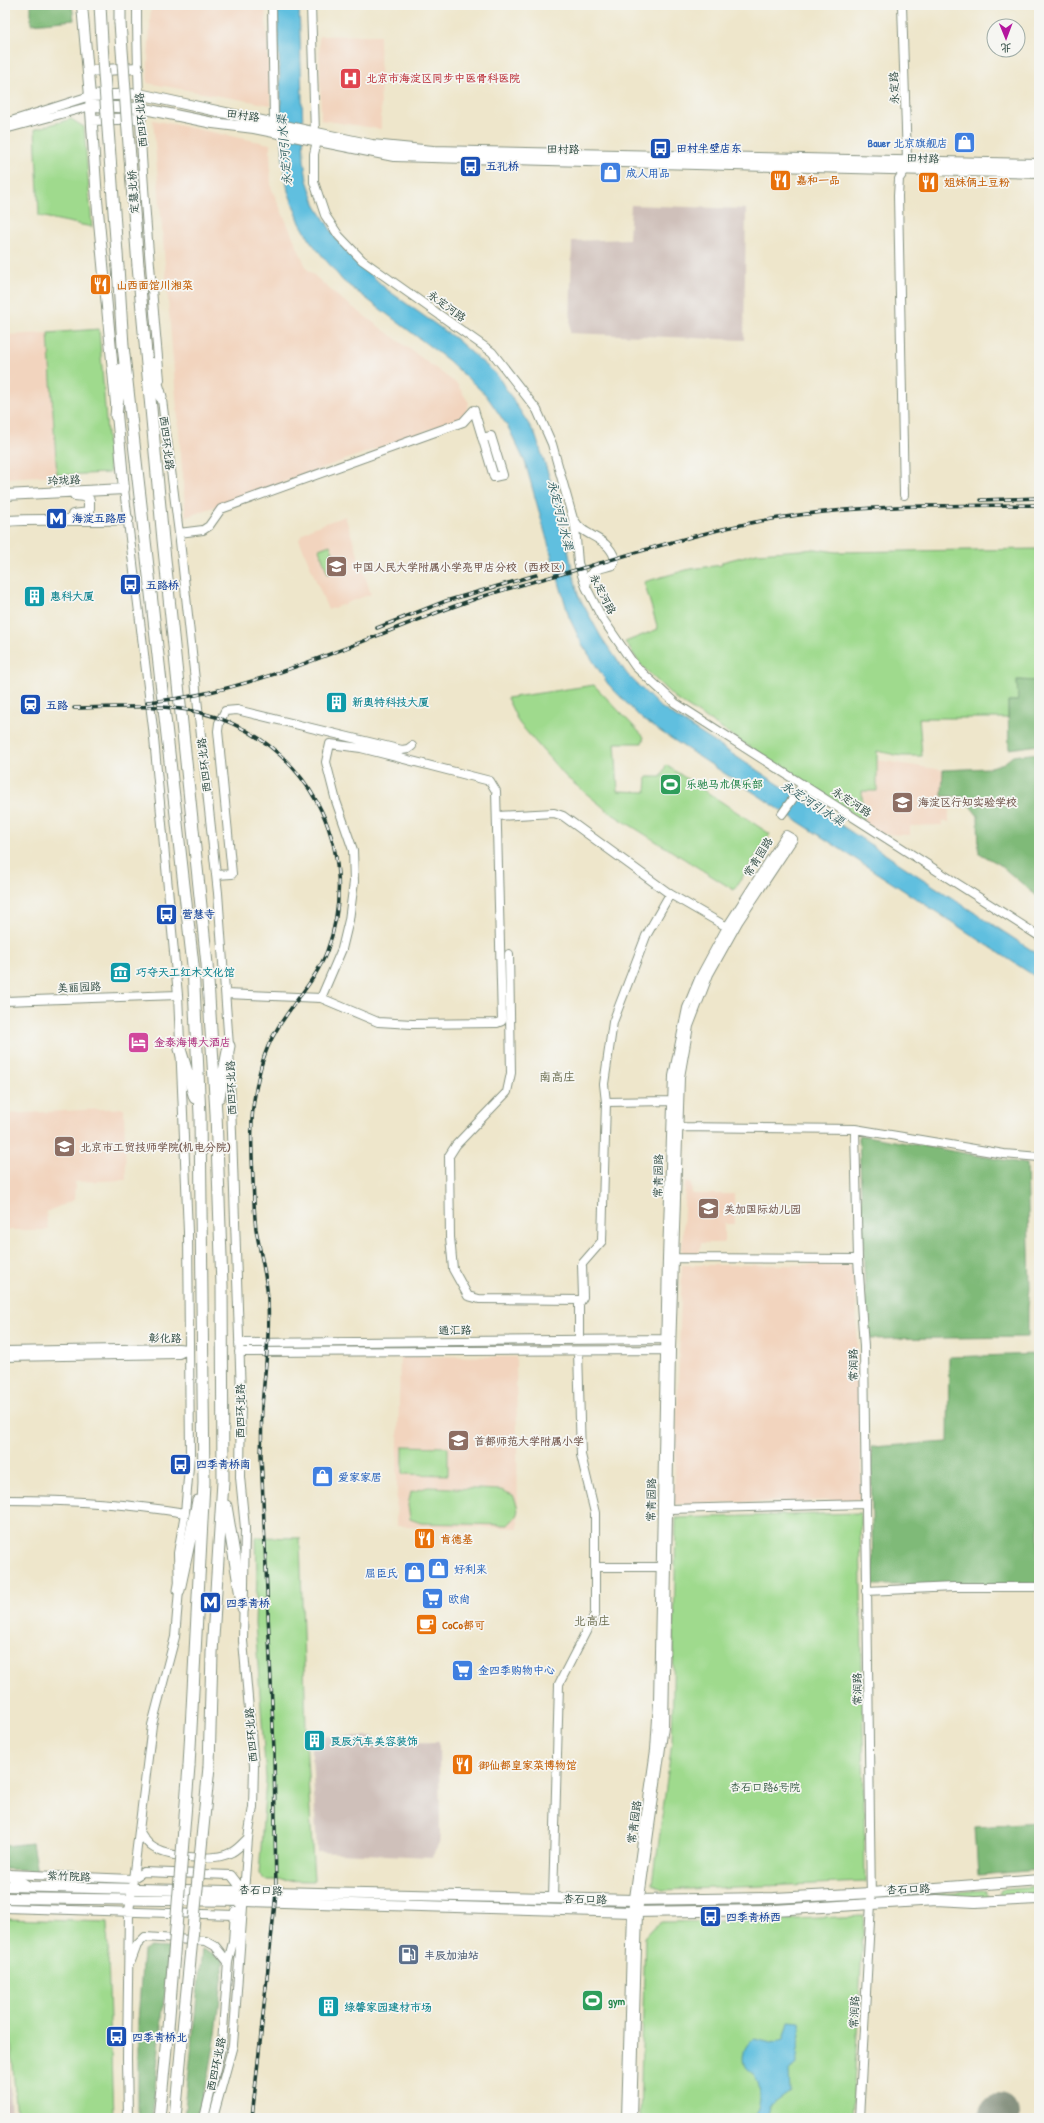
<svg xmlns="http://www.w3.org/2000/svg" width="1044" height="2123" viewBox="0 0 1044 2123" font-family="'Patrick Hand','LXGW WenKai TC',sans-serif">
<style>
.built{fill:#f2d4be}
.industrial{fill:#cfc0ba}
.green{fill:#9fda8d;stroke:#5f8c60}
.forest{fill:#7fba78;stroke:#4f7c56}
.water{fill:#60bfdf;stroke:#407e8a}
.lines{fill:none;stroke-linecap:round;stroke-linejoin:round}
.runway{stroke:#869280;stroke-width:40}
.minor-casing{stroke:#869280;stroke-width:10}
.major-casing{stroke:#869280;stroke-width:12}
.highway-casing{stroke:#869280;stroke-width:13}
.minor{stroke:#fff;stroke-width:8}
.major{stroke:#fff;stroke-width:10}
.highway{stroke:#fff;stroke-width:11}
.rail-casing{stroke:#1f3d34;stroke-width:3.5}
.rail{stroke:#f6f6f2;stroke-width:2;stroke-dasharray:6;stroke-linecap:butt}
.highway-bridge-casing{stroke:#869280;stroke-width:13;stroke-linecap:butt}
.highway-bridge{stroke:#fff;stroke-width:11}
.labels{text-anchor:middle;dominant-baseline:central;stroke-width:3.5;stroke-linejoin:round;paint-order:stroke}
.health-label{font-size:11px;font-weight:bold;fill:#be3a42;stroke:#f6f6f2;text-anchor:start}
.street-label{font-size:11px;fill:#1f3d34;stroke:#f6f6f2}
.shop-label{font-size:11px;font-weight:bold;fill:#366cbe;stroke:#f6f6f2;text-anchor:start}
.transit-label{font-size:11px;font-weight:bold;fill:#164399;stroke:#f6f6f2;text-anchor:start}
.food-label{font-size:11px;font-weight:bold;fill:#c56008;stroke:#f6f6f2;text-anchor:start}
.education-label{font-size:11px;font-weight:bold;fill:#785e54;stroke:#f6f6f2;text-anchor:start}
.culture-label{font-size:11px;font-weight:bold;fill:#0d838f;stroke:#f6f6f2;text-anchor:start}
.leisure-label{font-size:11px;font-weight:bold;fill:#27864d;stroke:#f6f6f2;text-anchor:start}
.hotel-label{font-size:11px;font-weight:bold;fill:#b23c85;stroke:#f6f6f2;text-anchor:start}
.park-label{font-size:11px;fill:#395c46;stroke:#f6f6f2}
.service-label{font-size:11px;font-weight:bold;fill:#4e5e75;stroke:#f6f6f2;text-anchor:start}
.water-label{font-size:12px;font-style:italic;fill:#2f5e5f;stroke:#f6f6f2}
.neighbourhood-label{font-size:12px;fill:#67694b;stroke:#f6f6f2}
</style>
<rect width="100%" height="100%" fill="#f6f6f2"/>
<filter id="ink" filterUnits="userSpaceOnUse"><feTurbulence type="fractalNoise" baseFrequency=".025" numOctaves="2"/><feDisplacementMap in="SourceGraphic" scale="8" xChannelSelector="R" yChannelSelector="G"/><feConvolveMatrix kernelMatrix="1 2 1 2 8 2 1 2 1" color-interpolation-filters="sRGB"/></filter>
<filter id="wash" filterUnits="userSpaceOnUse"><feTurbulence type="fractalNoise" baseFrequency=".012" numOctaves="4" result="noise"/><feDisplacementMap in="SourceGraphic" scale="16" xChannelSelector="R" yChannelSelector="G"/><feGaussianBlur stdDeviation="0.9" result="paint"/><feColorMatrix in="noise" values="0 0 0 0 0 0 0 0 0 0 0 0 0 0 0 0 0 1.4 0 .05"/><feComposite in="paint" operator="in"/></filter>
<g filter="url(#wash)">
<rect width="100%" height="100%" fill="#eee6cb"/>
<path class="built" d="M151,5H265L271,105L147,83Z
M380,35L381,129L321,120L319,36Z
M153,120L270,144L271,187L307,269L336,295L457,384L469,403L464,417L186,517Z
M48,333L57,475L5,478V335Z
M345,516L371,594L328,610L299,539L304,533L312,528Z
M876,760L943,770V808H949V822H942V825L910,826V835L882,834L863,821L862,791H877Z
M124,1108L126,1180L75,1182L74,1200L46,1212L48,1230H5V1114Z
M685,1182H691L692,1194H734L735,1224H724V1243H701L699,1255H682Z
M682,1265H855L862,1500L674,1504Z
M400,1356L516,1357L518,1528L396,1526Z"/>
<path class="industrial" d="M631,205L746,209L744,340L570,333L572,241L629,239Z
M311,1736H373L374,1743L439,1742L440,1842L432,1857L317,1852Z
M5,2021H6L12,2118H5Z"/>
<path class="green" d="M71,119L84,127L92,227L39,216L35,129Z
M99,329L110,473L57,475L48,333Z
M330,545L340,570L328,574L319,549Z
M816,549L836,552L1039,549V681L1017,680L1018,701H1008V718H919L922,756H901L877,751V791H862L863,821L676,699L641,665L625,642L658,629L644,582L690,569L722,565V562L757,553Z
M594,685L644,737L642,743H615L618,791L646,792L647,777H661L666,765L770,834L734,890L609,812L566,777L519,723L507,698Z
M403,1446L448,1447V1475L403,1474Z
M428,1487L501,1490L513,1495C520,1511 520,1513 508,1525L421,1523L410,1519L408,1505L411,1492Z
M860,1513L865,1882L662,1890L653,1884L672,1742L676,1518Z
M256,1537L300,1538L307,1759L314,1881L265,1880L259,1874L266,1779L255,1623L257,1577Z
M1039,1887V1895L1001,1897L999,1894L1001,1890Z
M985,1890L989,1895L987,1897L883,1899V1897Z
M864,1916L852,2118H640L645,1937L659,1922L751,1921Z
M5,1919L107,1922L113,2118H17L9,2016H5Z"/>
<path class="forest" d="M31,5H72L74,20L31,24Z
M1017,680L1039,681V745L1009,749L1008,701H1018Z
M1039,753V898L999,864L979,853L978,816L963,797L942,796L943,770L988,768L1004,763L1013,756Z
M860,1135L1027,1164L1030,1288L1028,1307V1337L867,1339L859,1138Z
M1039,1354V1584L873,1585L871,1447L948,1442L949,1357Z
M1039,1823V1870L978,1875L975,1827Z
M32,1843L37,1873H30L29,1870L5,1869V1846Z
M150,1947L169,1948L152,2118H138V2021L143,1951Z
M202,1950L212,1953L223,1960V1970L216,2034L209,2074L197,2118H184Z"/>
<path class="water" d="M277,5H299L304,161L307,180L316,206L337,240L348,253L386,289L456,339L497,375L535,434L557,500L578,595L601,637L627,674L659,706L1039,955V979L643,720L608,684L582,644L569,617L525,462L508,427L486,395L448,360L343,281L311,242L300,223L288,191L283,161Z
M789,2021L800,2022C802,2037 795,2048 796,2063L789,2072L790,2092L769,2107L766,2118H752C762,2110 762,2088 755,2077C753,2073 749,2071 746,2068C739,2057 746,2044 755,2039L771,2043L784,2040Z"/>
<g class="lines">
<path class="runway" d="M999,2114V2118"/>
</g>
</g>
<g filter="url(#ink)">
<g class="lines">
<defs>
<path id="minor" d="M137,5C137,130 149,256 160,380
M272,5L274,119
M311,5L315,133
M902,5L907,160L905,170L899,179L898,196L904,495
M5,123L90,96
M5,129L91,106
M317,141L314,154V182L325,215L339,236L362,260L492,352L537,410L552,444L575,526L578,563L586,587L602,618L635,666L675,703L1039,936
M161,392L180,541L218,893L229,1046L241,1395L240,1477L245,1528L243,1641L254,1766L253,1807L248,1838L233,2045L213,2118
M124,489L153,728L178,995L188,1232L190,1455L185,1513L178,1553L179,1590L175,1637L152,1725L129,1912L127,2058L128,2118
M575,521C583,537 608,536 615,559L613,565C597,570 589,568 586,586
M179,533L203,530L209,526L221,509L463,422L474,410L494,477L503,475L491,436L482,438
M782,814L799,790
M497,816L554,813L563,816L670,894L727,927
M216,875L232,874L218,731L219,723L225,711L237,710L402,750L408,749L412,746
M509,954L511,1073L507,1092L456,1145L449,1156L450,1237L453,1269L468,1296L479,1299L581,1300
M226,994L321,998L378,1022L412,1024L497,1023L502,1021L496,791L490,781L361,748L330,744L326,762L336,801L353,850L354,882L349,920L342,949L321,998
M5,1001L178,995
M606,1102L671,1101
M677,1127L855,1129L1004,1154L1039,1157
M855,1129L858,1259L864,1347L871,1903L859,2118
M669,1258L858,1259
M579,1339V1304L583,1297L582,1264L602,1241L606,1102L604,1084L613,1022L646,936L670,894
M239,1343L669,1339
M5,1351L178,1348L188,1349
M239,1352L670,1350
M5,1357L179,1354L189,1349
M5,1500C66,1500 125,1503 185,1513
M668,1509L866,1504
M595,1567H661
M866,1591L954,1587H1039
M140,1832C143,1837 146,1842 151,1846C167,1858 215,1862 232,1852C238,1849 243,1843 248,1838
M8,1874L132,1879L143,1872L231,1875L244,1892
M553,1899L559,1684L595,1614V1513L581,1455L578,1351
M5,1908L235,1915L245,1902
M131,1961L137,1945L145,1937L206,1941L215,1946L228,1962
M204,2118L222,2044L228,1962L233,1942L235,1911
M626,2118L632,1912L655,1750L658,1702L667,1258L673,1076L687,1008L699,979L727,927L786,835L793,839L738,922L709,974L689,1026L680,1077L671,1350L664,1726L638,1912L632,2118"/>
<path id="major" d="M88,71L138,68
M90,96L139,94L372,145L433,151L1039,164
M91,106L140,108L213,123L254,128L394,156L1039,173
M92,120L141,118
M5,495L124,489L97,200L90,96L82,5
M73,515L89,513V500L84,496L75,495
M5,521C46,518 87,522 128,519
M8,1874L27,1886
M5,1886L634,1900L774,1898L871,1893L1039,1880
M5,1898L245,1901L632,1912L774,1910L937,1900L975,1902L1039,1899"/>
<path id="highway" d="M100,5L103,60
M120,5V23
M138,266L163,540L207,964L216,1113L222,1286L223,1482L212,1653L209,1767
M118,267L123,346L193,965L200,1115L204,1483L189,1766
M151,363L161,397
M116,416L121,369
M180,1049L195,1098
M219,1097L229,1046
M226,1506L243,1608
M179,1590L198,1501
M159,2118L168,2028
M175,2118L183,2030"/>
</defs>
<use href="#minor" class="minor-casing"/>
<use href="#major" class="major-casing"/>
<use href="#highway" class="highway-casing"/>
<use href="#minor" class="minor"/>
<use href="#major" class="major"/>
<use href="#highway" class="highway"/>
<defs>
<path id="rail" d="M981,500L1039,498
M377,628L446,601L536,575
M147,702C260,693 374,632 481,597C518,585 556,576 593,565C661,545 729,524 799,515C878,504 959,506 1039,505
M74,708C115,708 158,703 198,712C305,737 365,847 327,951C315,982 292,1003 276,1031C263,1052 258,1076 254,1100C250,1127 252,1154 253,1181C254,1197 254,1213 256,1229C260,1253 267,1276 268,1300C270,1335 265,1370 262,1406C261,1421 262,1438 261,1454L274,1750L276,1893L252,2118"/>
</defs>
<use href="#rail" class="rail-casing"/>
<use href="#rail" class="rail"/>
<defs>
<path id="highway-bridge" d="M120,23L138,266
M103,60L118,267
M168,2028L189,1766
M183,2030L209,1767"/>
</defs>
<use href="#highway-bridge" class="highway-bridge-casing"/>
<use href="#highway-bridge" class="highway-bridge"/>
</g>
</g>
<defs>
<symbol id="hospital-square" viewBox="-11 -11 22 22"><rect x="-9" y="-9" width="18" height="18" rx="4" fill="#e0444e" stroke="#f6f6f2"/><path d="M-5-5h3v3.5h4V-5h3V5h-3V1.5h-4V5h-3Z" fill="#fff"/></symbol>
<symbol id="shop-square" viewBox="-11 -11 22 22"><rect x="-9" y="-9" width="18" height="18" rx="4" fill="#3f7fe0" stroke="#f6f6f2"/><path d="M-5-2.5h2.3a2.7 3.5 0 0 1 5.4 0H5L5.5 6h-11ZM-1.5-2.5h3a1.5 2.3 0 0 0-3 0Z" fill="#fff"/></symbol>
<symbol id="bus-square" viewBox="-11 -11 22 22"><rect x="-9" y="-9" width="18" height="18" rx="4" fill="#1a4fb4" stroke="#f6f6f2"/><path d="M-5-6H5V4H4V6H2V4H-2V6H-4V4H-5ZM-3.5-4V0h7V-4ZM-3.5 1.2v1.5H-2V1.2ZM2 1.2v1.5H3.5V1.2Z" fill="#fff"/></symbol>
<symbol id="restaurant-square" viewBox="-11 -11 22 22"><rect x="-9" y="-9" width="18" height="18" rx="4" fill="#e8710a" stroke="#f6f6f2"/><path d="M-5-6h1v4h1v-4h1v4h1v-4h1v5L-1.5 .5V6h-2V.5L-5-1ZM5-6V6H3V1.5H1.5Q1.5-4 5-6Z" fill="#fff"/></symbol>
<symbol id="metro-square" viewBox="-11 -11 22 22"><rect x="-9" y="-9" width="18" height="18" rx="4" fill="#1a4fb4" stroke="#f6f6f2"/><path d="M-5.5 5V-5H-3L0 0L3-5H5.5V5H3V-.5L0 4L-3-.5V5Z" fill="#fff"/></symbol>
<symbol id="school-square" viewBox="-11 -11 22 22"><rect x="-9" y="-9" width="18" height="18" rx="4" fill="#8d6e63" stroke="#f6f6f2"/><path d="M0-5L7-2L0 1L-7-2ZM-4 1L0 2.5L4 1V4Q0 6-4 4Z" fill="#fff"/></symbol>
<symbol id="building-square" viewBox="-11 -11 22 22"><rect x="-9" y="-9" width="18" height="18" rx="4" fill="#0f9aa8" stroke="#f6f6f2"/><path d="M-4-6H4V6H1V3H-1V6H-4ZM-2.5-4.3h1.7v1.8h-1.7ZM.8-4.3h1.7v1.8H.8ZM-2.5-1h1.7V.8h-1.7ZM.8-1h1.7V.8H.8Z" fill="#fff"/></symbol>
<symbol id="station-square" viewBox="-11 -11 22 22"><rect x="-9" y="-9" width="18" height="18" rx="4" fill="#1a4fb4" stroke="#f6f6f2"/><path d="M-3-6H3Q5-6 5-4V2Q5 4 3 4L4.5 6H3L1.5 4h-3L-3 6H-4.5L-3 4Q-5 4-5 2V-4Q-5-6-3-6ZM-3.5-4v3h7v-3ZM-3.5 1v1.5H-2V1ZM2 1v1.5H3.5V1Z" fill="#fff"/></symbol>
<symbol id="stadium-square" viewBox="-11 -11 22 22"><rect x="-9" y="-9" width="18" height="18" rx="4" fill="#2e9e5b" stroke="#f6f6f2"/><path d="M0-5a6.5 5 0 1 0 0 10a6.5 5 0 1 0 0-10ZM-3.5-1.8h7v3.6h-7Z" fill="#fff"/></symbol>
<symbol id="museum-square" viewBox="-11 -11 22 22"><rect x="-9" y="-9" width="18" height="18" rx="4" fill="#0f9aa8" stroke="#f6f6f2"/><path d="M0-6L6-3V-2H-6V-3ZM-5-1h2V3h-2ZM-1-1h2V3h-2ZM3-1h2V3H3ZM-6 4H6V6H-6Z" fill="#fff"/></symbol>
<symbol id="hotel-square" viewBox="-11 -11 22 22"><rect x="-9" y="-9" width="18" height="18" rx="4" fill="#d1479c" stroke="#f6f6f2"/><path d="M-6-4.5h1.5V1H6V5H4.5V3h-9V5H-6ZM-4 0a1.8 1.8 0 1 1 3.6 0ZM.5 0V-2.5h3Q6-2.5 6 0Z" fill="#fff"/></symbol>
<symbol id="university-square" viewBox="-11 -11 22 22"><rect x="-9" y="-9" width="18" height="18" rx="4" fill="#8d6e63" stroke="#f6f6f2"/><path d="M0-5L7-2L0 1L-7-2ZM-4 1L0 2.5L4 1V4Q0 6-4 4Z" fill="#fff"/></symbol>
<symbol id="supermarket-square" viewBox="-11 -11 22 22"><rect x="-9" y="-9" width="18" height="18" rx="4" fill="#3f7fe0" stroke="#f6f6f2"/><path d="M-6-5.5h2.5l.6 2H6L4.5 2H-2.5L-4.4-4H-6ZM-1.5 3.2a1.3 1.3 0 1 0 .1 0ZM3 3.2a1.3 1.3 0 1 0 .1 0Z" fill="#fff"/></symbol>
<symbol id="cafe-square" viewBox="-11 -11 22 22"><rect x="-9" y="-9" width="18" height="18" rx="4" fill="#e8710a" stroke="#f6f6f2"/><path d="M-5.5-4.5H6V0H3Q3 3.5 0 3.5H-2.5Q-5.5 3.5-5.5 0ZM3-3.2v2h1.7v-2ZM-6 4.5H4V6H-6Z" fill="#fff"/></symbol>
<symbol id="fuel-square" viewBox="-11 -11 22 22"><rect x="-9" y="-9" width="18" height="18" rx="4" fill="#5c6f8a" stroke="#f6f6f2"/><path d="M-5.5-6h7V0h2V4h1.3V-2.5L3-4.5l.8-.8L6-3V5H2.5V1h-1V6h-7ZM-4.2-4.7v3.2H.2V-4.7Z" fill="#fff"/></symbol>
</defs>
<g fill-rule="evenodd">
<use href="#hospital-square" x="338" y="66" width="25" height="25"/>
<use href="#shop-square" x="952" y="130" width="25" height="25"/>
<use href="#bus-square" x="648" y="136" width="25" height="25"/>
<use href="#bus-square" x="458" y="154" width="25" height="25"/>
<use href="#shop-square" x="598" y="160" width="25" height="25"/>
<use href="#restaurant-square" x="768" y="168" width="25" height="25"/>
<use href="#restaurant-square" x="916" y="170" width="25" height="25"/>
<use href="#restaurant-square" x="88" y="272" width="25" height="25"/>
<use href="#metro-square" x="44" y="506" width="25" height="25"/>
<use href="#school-square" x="324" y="554" width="25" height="25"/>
<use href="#bus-square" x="118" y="572" width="25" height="25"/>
<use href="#building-square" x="22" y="584" width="25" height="25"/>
<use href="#building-square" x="324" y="690" width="25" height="25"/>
<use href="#station-square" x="18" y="692" width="25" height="25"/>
<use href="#stadium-square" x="658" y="772" width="25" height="25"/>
<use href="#school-square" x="890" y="790" width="25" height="25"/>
<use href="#bus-square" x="154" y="902" width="25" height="25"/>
<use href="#museum-square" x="108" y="960" width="25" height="25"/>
<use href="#hotel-square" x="126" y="1030" width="25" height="25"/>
<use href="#university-square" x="52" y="1134" width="25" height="25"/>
<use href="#school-square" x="696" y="1196" width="25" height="25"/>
<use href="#school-square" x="446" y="1428" width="25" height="25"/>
<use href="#bus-square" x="168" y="1452" width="25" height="25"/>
<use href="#shop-square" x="310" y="1464" width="25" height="25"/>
<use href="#restaurant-square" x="412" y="1526" width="25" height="25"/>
<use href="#shop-square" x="426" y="1556" width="25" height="25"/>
<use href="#shop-square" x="402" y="1560" width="25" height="25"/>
<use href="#supermarket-square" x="420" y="1586" width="25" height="25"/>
<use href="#metro-square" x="198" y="1590" width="25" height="25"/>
<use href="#cafe-square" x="414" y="1612" width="25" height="25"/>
<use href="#supermarket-square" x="450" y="1658" width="25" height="25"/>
<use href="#building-square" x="302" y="1728" width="25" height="25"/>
<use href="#restaurant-square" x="450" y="1752" width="25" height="25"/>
<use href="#bus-square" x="698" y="1904" width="25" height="25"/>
<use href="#fuel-square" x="396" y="1942" width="25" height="25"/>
<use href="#stadium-square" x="580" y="1988" width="25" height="25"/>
<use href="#building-square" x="316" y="1994" width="25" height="25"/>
<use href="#bus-square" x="104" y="2024" width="25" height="25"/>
</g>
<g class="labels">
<g class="health-label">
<text x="366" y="78">北京市海淀区同步中医骨科医院</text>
</g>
<g class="street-label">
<text transform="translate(894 88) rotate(-92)">永定路</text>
<text transform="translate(243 115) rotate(8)">田村路</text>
<text transform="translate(141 120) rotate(-94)">西四环北路</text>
<text transform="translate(563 149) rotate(1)">田村路</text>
<text transform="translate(923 158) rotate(2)">田村路</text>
<text transform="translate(133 192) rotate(-94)">定慧北桥</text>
<text transform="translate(447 306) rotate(36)">永定河路</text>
<text transform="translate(167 443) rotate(83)">西四环北路</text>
<text transform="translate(64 480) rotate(-3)">玲珑路</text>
<text transform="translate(603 594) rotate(63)">永定河路</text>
<text transform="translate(204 765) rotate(-96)">西四环北路</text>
<text transform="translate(852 802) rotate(33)">永定河路</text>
<text transform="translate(758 857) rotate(-58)">常青园路</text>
<text transform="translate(79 987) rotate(-2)">美丽园路</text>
<text transform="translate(231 1088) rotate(-92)">西四环北路</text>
<text transform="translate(658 1176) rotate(-89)">常青园路</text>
<text transform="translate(455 1330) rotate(-1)">通汇路</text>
<text transform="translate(165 1338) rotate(1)">彰化路</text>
<text transform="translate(853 1365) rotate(-91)">常润路</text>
<text transform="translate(240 1411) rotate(-90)">西四环北路</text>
<text transform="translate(651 1500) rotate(-89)">常青园路</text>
<text transform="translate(857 1689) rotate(-91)">常润路</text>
<text transform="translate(251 1735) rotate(-94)">西四环北路</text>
<text transform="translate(634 1822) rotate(-82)">常青园路</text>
<text transform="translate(69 1876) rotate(2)">紫竹院路</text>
<text transform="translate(908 1889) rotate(-2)">杏石口路</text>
<text transform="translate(261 1890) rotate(2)">杏石口路</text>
<text transform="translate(585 1899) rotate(1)">杏石口路</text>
<text transform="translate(854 2012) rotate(-87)">常润路</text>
<text transform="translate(216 2064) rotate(-78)">西四环北路</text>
</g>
<g class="shop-label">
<text x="948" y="143" text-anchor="end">Bauer 北京旗舰店</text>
<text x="626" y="173">成人用品</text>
<text x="338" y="1477">爱家家居</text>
<text x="454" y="1569">好利来</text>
<text x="398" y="1573" text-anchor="end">屈臣氏</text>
<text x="448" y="1599">欧尚</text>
<text x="478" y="1670">金四季购物中心</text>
</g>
<g class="transit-label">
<text x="676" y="148">田村半壁店东</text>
<text x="486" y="166">五孔桥</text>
<text x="72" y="518">海淀五路居</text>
<text x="146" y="585">五路桥</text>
<text x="46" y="705">五路</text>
<text x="182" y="914">营慧寺</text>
<text x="196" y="1464">四季青桥南</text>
<text x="226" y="1603">四季青桥</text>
<text x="726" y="1917">四季青桥西</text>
<text x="132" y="2037">四季青桥北</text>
</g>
<g class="food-label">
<text x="796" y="180">嘉和一品</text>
<text x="944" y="182">姐妹俩土豆粉</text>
<text x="116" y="285">山西面馆川湘菜</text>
<text x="440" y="1539">肯德基</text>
<text x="442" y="1625">CoCo都可</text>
<text x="478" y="1765">御仙都皇家菜博物馆</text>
</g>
<g class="education-label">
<text x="352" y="567">中国人民大学附属小学亮甲店分校（西校区）</text>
<text x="918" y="802">海淀区行知实验学校</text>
<text x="80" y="1147">北京市工贸技师学院(机电分院)</text>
<text x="724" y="1209">美加国际幼儿园</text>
<text x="474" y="1441">首都师范大学附属小学</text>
</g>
<g class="culture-label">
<text x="50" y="596">惠科大厦</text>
<text x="352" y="702">新奥特科技大厦</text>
<text x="136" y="972">巧夺天工红木文化馆</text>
<text x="330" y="1741">良辰汽车美容装饰</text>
<text x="344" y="2007">绿馨家园建材市场</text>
</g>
<g class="leisure-label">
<text x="686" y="784">乐驰马术俱乐部</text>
<text x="608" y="2001">gym</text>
</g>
<g class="hotel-label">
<text x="154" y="1042">金泰海博大酒店</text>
</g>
<g class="park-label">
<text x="765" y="1787">杏石口路6号院</text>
</g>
<g class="service-label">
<text x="424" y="1955">丰辰加油站</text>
</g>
<g class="water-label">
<text transform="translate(284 150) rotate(-95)">永定河引水渠</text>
<text transform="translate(561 515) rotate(76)">永定河引水渠</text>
<text transform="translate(813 803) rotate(33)">永定河引水渠</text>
</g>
<g class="neighbourhood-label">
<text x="557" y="1076">南高庄</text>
<text x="592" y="1620">北高庄</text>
</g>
</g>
<rect width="1044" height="2123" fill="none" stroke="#f6f6f2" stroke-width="20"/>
<g transform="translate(1006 38) rotate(179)"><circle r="19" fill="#f6f6f2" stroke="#a0aca6"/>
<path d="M0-3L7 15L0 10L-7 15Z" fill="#b5179e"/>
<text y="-6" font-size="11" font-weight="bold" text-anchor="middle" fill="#1f3d34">北</text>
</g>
</svg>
